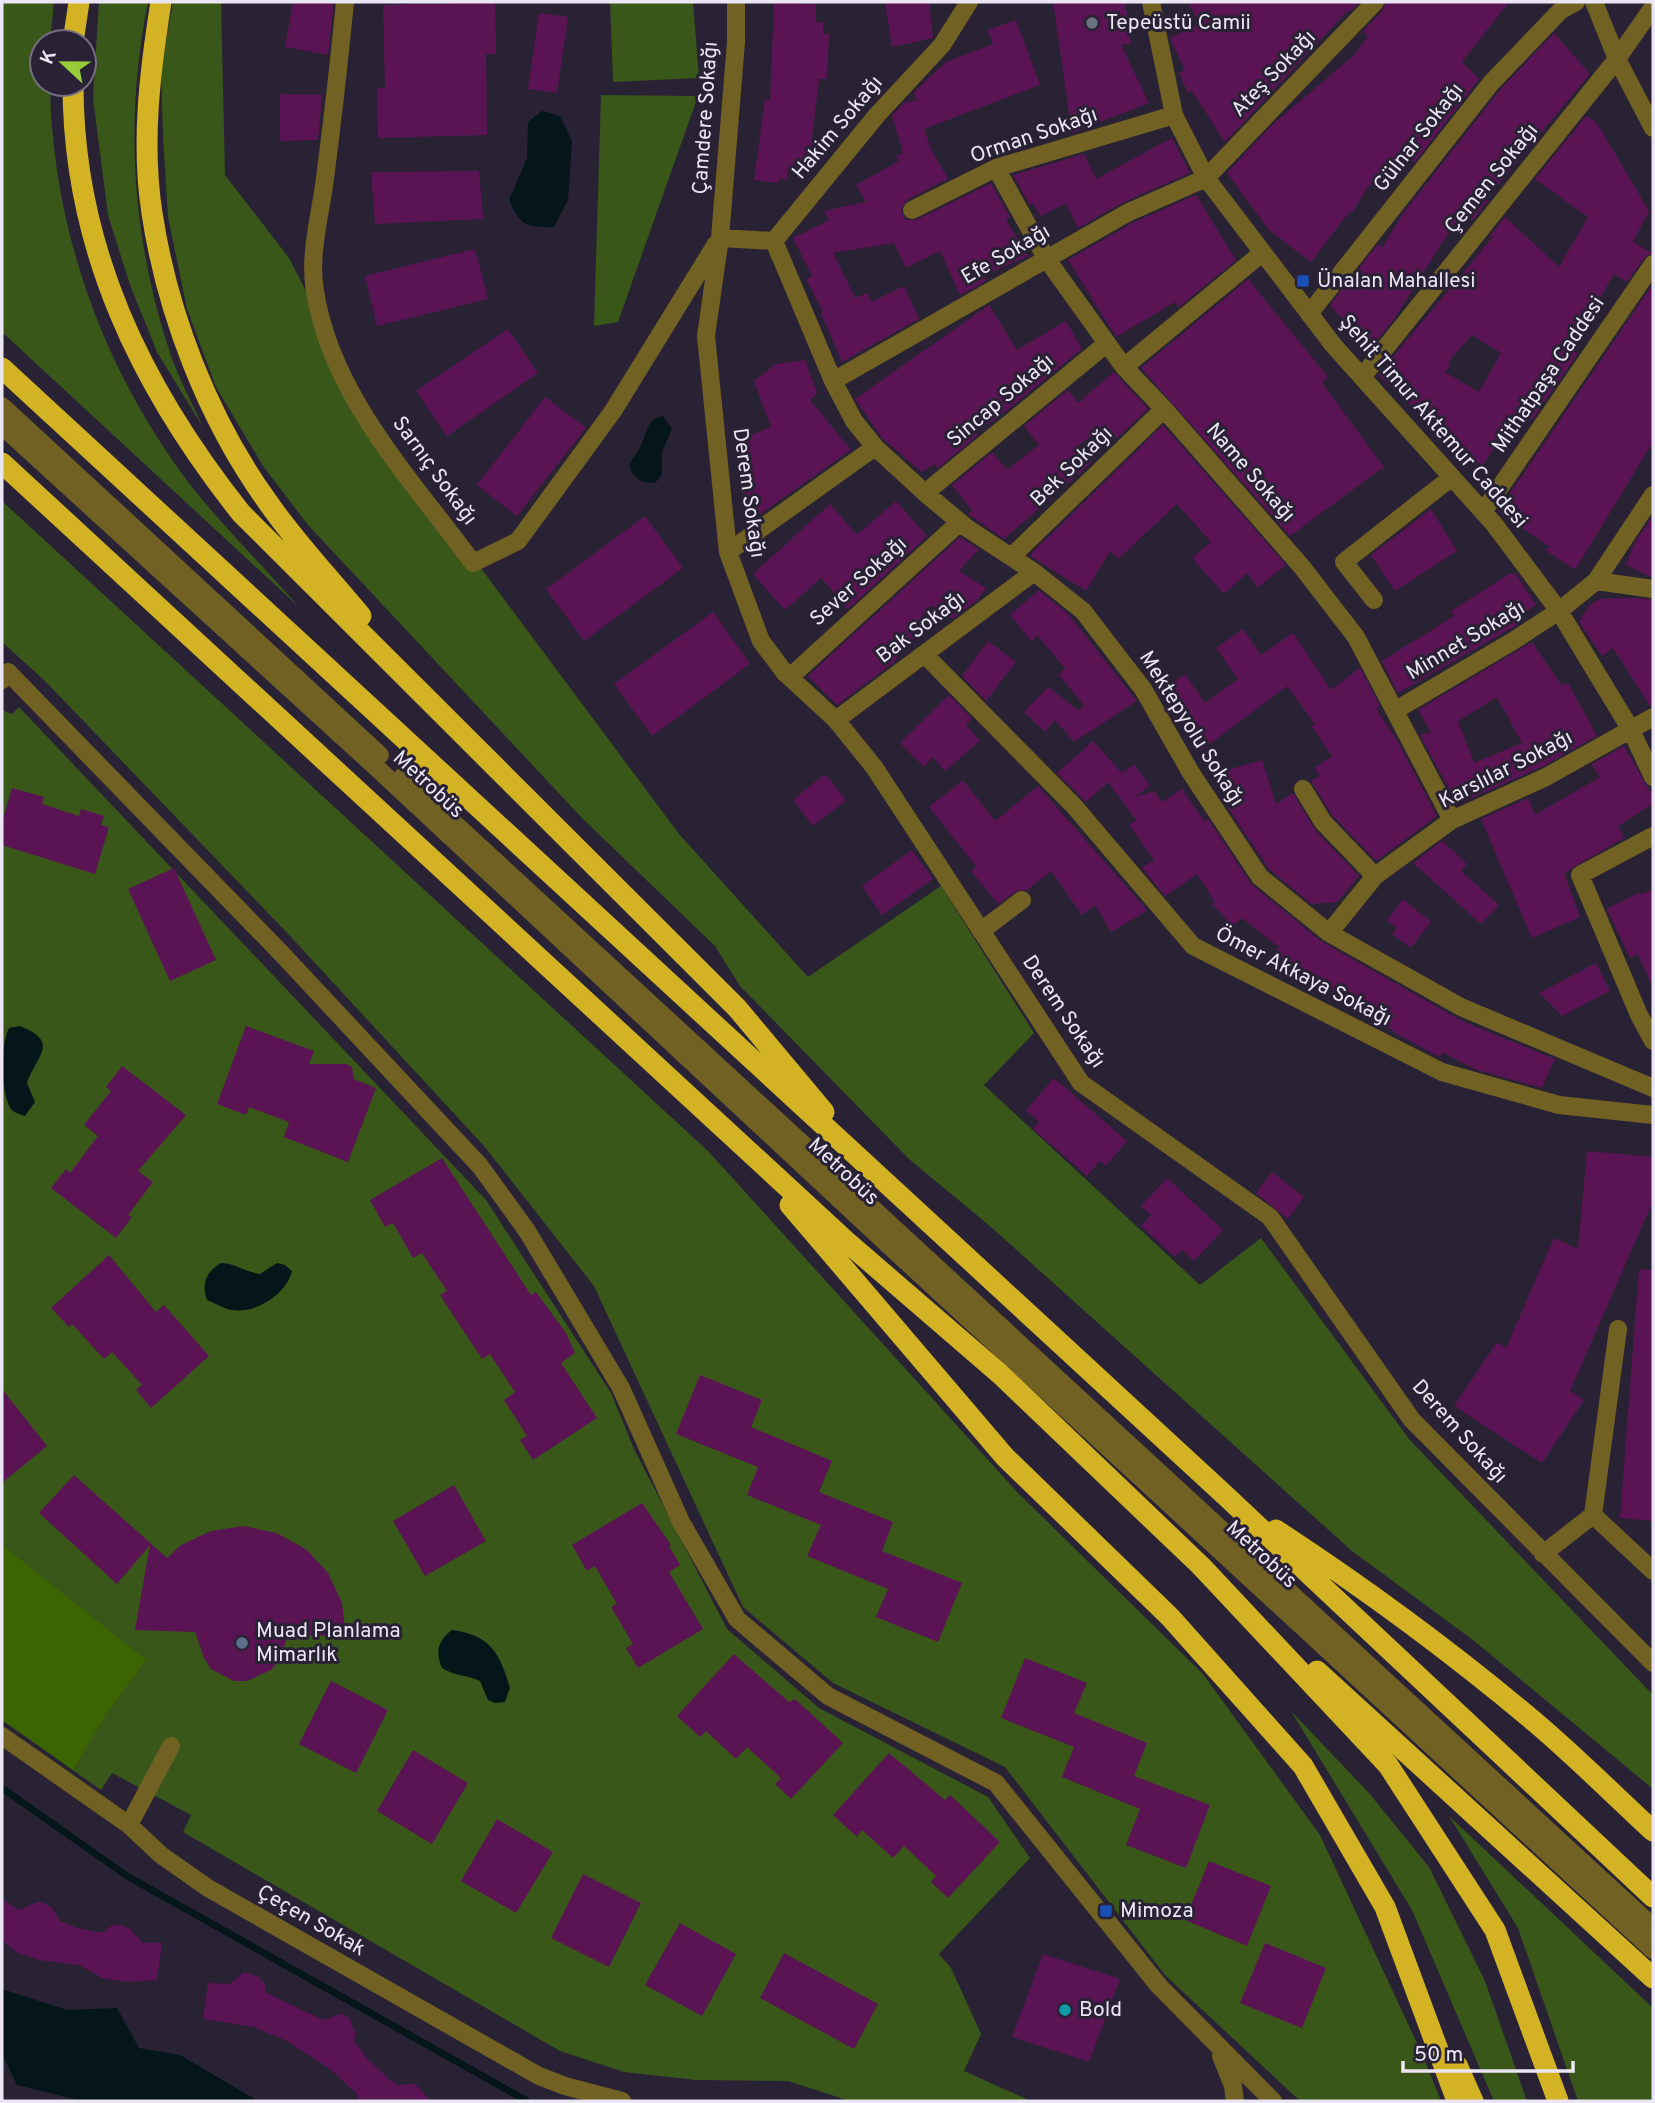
<svg xmlns="http://www.w3.org/2000/svg" width="1655" height="2103" viewBox="0 0 1655 2103" font-family="Overpass,sans-serif">
<style>
.green{fill:#385719}
.forest{fill:#3b6501}
.water{fill:#05161a}
.lines{fill:none;stroke-linecap:round;stroke-linejoin:round}
.stream{stroke:#05161a;stroke-width:7}
.building{fill:#5b1453;fill-rule:evenodd}
.minor{stroke:#716122;stroke-width:18}
.highway{stroke:#d3b224;stroke-width:21}
.worship-dot{fill:#6b7280;stroke:#292235;stroke-width:2.5}
.transit-dot{fill:#1a4fb4;stroke:#292235;stroke-width:2.5}
.service-dot{fill:#5c6f8a;stroke:#292235;stroke-width:2.5}
.culture-dot{fill:#0f9aa8;stroke:#292235;stroke-width:2.5}
.labels{text-anchor:middle;dominant-baseline:central;stroke-width:6;stroke-linejoin:round;paint-order:stroke}
.poi-label{font-size:21px;fill:#ebe6f3;stroke:#292235;text-anchor:start}
.street-label{font-size:21px;fill:#ebe6f3;stroke:#292235}
</style>
<rect width="100%" height="100%" fill="#292235"/>
<path class="green" d="M2,2H54L50,42H42V84H50C52,225 100,361 183,475C217,521 261,563 299,607L2,332Z
M99,2H148C124,121 132,240 171,356C180,381 193,405 204,429L157,352L130,285L108,215L93,98Z
M173,2H221L225,175L289,258L375,426L679,834L808,977L941,886L1034,1033L984,1085L1200,1285L1261,1238L1409,1439L1653,1695V1789L1473,1640L1352,1551L991,1227L909,1159L740,986L715,946L582,818L308,525L263,466L216,387L187,309L168,217L163,138L161,66Z
M610,2H693L699,78L613,82Z
M601,95L698,96L618,322L594,326Z
M2,501L708,1151L1018,1493L1203,1674L1320,1835L1423,2056L1441,2101H1300L1165,1975L1005,1767L833,1683L743,1607L594,1286L484,1146L291,937L45,681L2,642Z
M19,707L486,1200L611,1393L634,1449L727,1629L819,1708L988,1797L1030,1858L939,1954L951,1968L981,2034L964,2071L1031,2101H850L788,2081L696,2080L624,2072L560,2051L183,1832L191,1815L112,1773L101,1790L2,1720V710L12,714Z
M1291,1711L1369,1793L1429,1867L1485,1981L1527,2101H1494L1412,1910Z
M1449,1816L1653,2008V2101H1578L1518,1928Z"/>
<path class="forest" d="M2,1545L146,1660L106,1714L73,1770L2,1720Z"/>
<path class="water" d="M542,111L560,116L572,141L568,200L554,227C526,227 521,227 509,200L527,158L528,122Z
M663,416L672,429L662,452V474L656,482C643,485 633,478 629,465C633,457 639,451 642,443C648,430 647,419 663,416Z
M20,1026C61,1042 36,1056 27,1083L35,1102L25,1116C20,1114 14,1113 11,1109C0,1091 0,1046 9,1028Z
M221,1263C235,1263 245,1272 260,1274L277,1263L285,1265L292,1271C287,1293 257,1314 232,1310C224,1309 215,1303 207,1300C201,1283 207,1271 221,1263Z
M452,1630C490,1635 500,1653 510,1688L505,1702L495,1703L488,1700L480,1681C467,1675 454,1676 442,1668C435,1652 438,1640 452,1630Z
M2,1989L67,2010L117,2008L139,2048L180,2055L258,2101H83L17,2085L2,2054Z"/>
<g class="lines">
<path class="stream" d="M2,1788L127,1876L527,2101"/>
</g>
<path class="building" d="M293,2H334L328,55L285,47Z
M495,2L496,54H486L487,135L378,138L377,88H385L383,5Z
M774,2L816,4V22H823V34H829L827,79H819L811,147L806,146L804,160L795,159L794,169H788L787,180L779,179L778,183L754,180L765,100H770Z
M885,2H929L933,38L892,47Z
M1053,2H1125L1131,44L1121,45L1149,103L1072,133Z
M1188,2H1359L1350,12L1348,10L1225,142L1191,90L1188,93L1179,73L1185,70L1170,38L1200,24Z
M1386,2H1509L1462,62L1479,79L1415,162L1405,152L1367,188L1352,213L1350,211L1311,262L1269,230L1227,173L1272,125L1353,56L1368,37L1363,31L1383,10Z
M539,13L568,17L557,93L528,89Z
M1016,20L1040,85L924,129L931,149L948,179L907,200L901,210L906,220H916L991,183L1010,217L1006,220L1028,256L984,276L986,281L960,295L940,251L906,268L894,243L833,253L855,298L867,293L871,302L904,286L919,319L842,362L821,313L823,312L806,279L812,276L793,238L829,220L824,211L866,202L856,185L899,161L896,157L903,153L892,115L904,103L917,100L914,92L946,62L993,44L988,30Z
M1554,33L1590,74L1486,199L1488,201L1473,220L1463,210L1394,319L1370,349L1330,305L1378,244L1382,248L1402,215L1500,90Z
M280,94L322,95L318,140L280,141Z
M1586,116L1597,123L1649,211L1633,242L1652,253L1644,258L1627,282L1614,274L1594,308L1591,306L1565,346L1578,353L1532,420L1518,412L1482,466L1419,404L1415,409L1378,375L1492,238L1490,236L1505,217L1559,267L1588,217L1535,179ZM1472,335L1501,353L1479,392L1445,372L1451,363L1449,361Z
M1172,138L1190,173L1122,203L1078,228L1066,203L1041,216L1033,203L1030,205L1013,175L1084,154L1096,179Z
M479,171L483,219L375,224L371,172Z
M1196,195L1236,260L1179,307L1175,302L1116,337L1068,260L1132,223Z
M475,249L488,299L377,326L365,276Z
M1248,279L1328,377L1322,383L1384,467L1290,536L1141,368Z
M1653,284V442L1575,570L1545,550L1550,547L1498,511Z
M989,305L1017,350L1066,321L1082,349L995,420L974,431L978,435L938,468L935,464L922,472L883,439L855,399Z
M508,329L538,373L447,436L416,391Z
M805,360L817,393L810,400L851,450L749,522L736,441L771,427L754,381L776,364Z
M1114,372L1148,409L1117,438L1105,425L1078,446L1091,463L1004,539L968,514L972,510L952,485L992,452L1007,470L1039,445L1024,426L1068,390L1078,403Z
M545,397L586,428L517,516L477,485Z
M1163,425L1286,565L1258,587L1247,573L1224,594L1192,558L1211,542L1177,504L1118,559L1110,551L1086,591L1032,557V553Z
M896,501L927,536L848,609L821,578L785,610L753,574L830,504L857,535Z
M1431,509L1457,551L1395,591L1371,555Z
M1653,515V578L1626,565L1633,546Z
M645,516L683,568L584,641L546,589Z
M960,537L979,549L959,571L986,588L978,599L953,619L931,605L911,629L917,635L893,663L837,705L808,676Z
M1509,574H1516L1536,605L1516,617L1520,623L1398,693L1382,661L1454,616L1451,611Z
M1039,590L1068,614L1137,701L1074,742L1055,720L1045,732L1024,712L1048,687L1079,711L1084,705L1059,675L1065,668L1037,635L1032,642L1010,615Z
M1638,598L1653,600V706H1650L1613,648L1602,656L1579,622L1590,605L1599,599Z
M713,612L750,664L652,736L614,684Z
M1243,629L1261,655L1293,633L1331,690L1360,668L1380,706L1376,709L1396,739L1437,816L1376,861L1332,815L1311,781L1320,776L1315,768L1332,756L1311,726L1315,724L1287,686L1200,751L1163,689L1185,674L1205,703L1238,679L1216,648Z
M988,641L1016,662L986,701L962,676Z
M1532,642L1562,686L1568,683L1597,736L1541,767L1472,798L1456,802L1420,735L1431,732L1418,710ZM1497,697L1522,743L1474,763L1458,721Z
M949,695L972,719L966,725L980,741L945,771L933,757L924,767L900,743Z
M1093,741L1122,773L1134,764L1150,786L1134,797L1154,791L1162,802L1182,789L1204,821L1208,819L1251,884L1322,942L1464,1022L1555,1059L1542,1088L1477,1070L1442,1052L1440,1057L1395,1033L1376,1017L1274,954L1279,947L1242,918L1233,926L1212,904L1215,902L1197,874L1165,896L1142,868L1154,860L1129,825L1136,820L1108,782L1086,802L1057,773Z
M1624,746L1653,797V804L1618,826L1624,838L1564,873L1580,917L1532,938L1481,819L1528,798L1535,815L1600,777L1592,764Z
M1262,760L1276,804L1293,793L1315,830L1359,876L1337,902L1311,904L1269,869L1228,808L1231,807L1220,772Z
M825,774L846,800L813,826L793,800Z
M963,780L995,821L1038,786L1146,909L1145,912L1111,932L1095,905L1082,915L1051,871L1027,890L1016,891L998,904L971,871L976,866L929,807Z
M12,788L44,797L42,804L79,816L81,809L104,816L101,825L109,827L95,874L2,845V822Z
M1442,841L1467,864L1461,871L1499,905L1481,924L1413,863Z
M912,850L933,879L882,915L862,886Z
M174,868L216,960L170,981L128,889Z
M1653,889V989L1638,954L1630,958L1607,909L1640,892L1641,895Z
M1403,899L1431,922L1411,948L1392,934L1397,928L1387,920Z
M1596,963L1610,991L1562,1016L1539,993Z
M246,1026L314,1051L309,1064H346L352,1067L354,1079L376,1088L348,1162L284,1137L289,1122L249,1107L246,1115L217,1104Z
M122,1066L186,1115L138,1171L153,1182L128,1215L132,1217L116,1238L51,1188L66,1169L70,1173L98,1136L84,1125L111,1091L106,1087Z
M1054,1078L1127,1141L1106,1166L1100,1161L1087,1176L1033,1129L1039,1122L1026,1110Z
M1587,1151L1653,1157V1201L1570,1391L1584,1400L1542,1463L1454,1406L1497,1342L1506,1348L1554,1238L1578,1249Z
M442,1158L531,1295L536,1292L566,1333L575,1353L561,1363L597,1418L533,1460L520,1440L527,1436L504,1400L515,1392L490,1354L482,1359L453,1315L440,1295L447,1291L422,1253L413,1258L393,1223L385,1227L370,1200Z
M1272,1172L1304,1197L1288,1219L1256,1193Z
M1167,1178L1223,1230L1194,1261L1182,1250L1175,1257L1141,1226L1151,1215L1141,1206Z
M109,1255L156,1312L164,1305L209,1356L151,1408L136,1390L142,1385L112,1352L104,1359L72,1324L69,1327L51,1308Z
M1639,1269L1653,1270V1521L1620,1518Z
M700,1375L762,1400L751,1427L832,1461L819,1492L893,1522L882,1551L962,1583L938,1642L876,1617L888,1589L807,1556L821,1525L747,1495L758,1467L676,1434Z
M2,1389L47,1446L2,1483Z
M74,1475L167,1558L181,1545L211,1531L244,1526L276,1533L306,1549L328,1573L342,1603L346,1636L288,1635L279,1660L271,1670L247,1681H234L211,1669L204,1658L195,1632L135,1630L150,1545L117,1584L39,1513Z
M454,1485L486,1541L425,1576L393,1521Z
M642,1503L671,1545L669,1546L680,1565L669,1572L703,1629L638,1668L626,1648L633,1644L611,1607L617,1604L595,1566L587,1571L572,1545Z
M734,1654L789,1702L795,1699L843,1743L791,1799L775,1784L781,1778L747,1747L736,1759L706,1731L700,1737L677,1716Z
M1025,1658L1087,1683L1074,1713L1147,1743L1134,1776L1210,1805L1186,1868L1126,1845L1140,1809L1062,1777L1074,1747L1001,1718Z
M331,1681L388,1710L356,1773L299,1744Z
M413,1750L468,1783L432,1844L377,1811Z
M889,1753L945,1800L950,1795L1000,1842L948,1898L931,1882L936,1876L904,1846L893,1858L862,1830L857,1837L833,1815Z
M497,1819L553,1852L516,1913L461,1881Z
M1209,1861L1271,1886L1247,1946L1185,1920Z
M583,1874L641,1903L609,1967L551,1938Z
M2,1899L19,1910L37,1902L44,1903L52,1908L60,1921L77,1928L101,1933L113,1925H121L129,1928L143,1943H162L157,1980L126,1982L102,1978L79,1965L39,1960L16,1952L2,1940Z
M680,1923L736,1954L702,2016L645,1985Z
M1265,1943L1326,1968L1302,2028L1240,2003Z
M784,1953L878,2004L854,2049L760,1998Z
M1043,1954L1120,1979L1089,2062L1012,2037Z
M244,1972L259,1977L265,1984V1992L304,2011L324,2020L341,2014L348,2017L356,2033L354,2041L369,2061L396,2085L415,2084L431,2101H357L358,2095L330,2069L287,2041L254,2027L203,2019L208,1983L230,1984Z"/>
<g class="lines">
<path class="minor" d="M345,2C339,63 332,125 324,186C319,219 309,258 315,291C331,396 413,481 473,563L518,541L613,411L716,244
M736,2V42L720,238L706,336L728,552L761,641L785,673L836,720L874,767L1081,1083L1270,1217L1412,1420L1653,1663
M1151,2L1174,115L1206,178L1334,346L1494,524L1559,611L1631,730L1653,777
M1594,2L1617,59L1653,128
M996,168L1046,258L1124,367L1164,409L1302,567L1356,637L1452,820
M912,210L996,168L1174,115
M720,238L774,241L877,115L942,45L969,2
M774,241L833,381L854,421L875,447L925,493L967,528L1034,572L1083,611L1143,689L1191,773L1260,877L1329,933L1461,1007L1653,1088
M1309,314L1491,83L1561,10L1576,2
M1124,367L1262,253
M1362,377L1617,59L1653,7
M833,381L1127,213L1206,178L1375,2
M2,406L380,755
M2,426L379,770L884,1241L1653,1950
M925,493L1106,344
M1483,512L1653,264
M728,552L875,447
M1011,557L1164,409
M1596,581L1653,589
M1374,600L1344,562L1452,477
M924,654L1074,806L1193,946L1442,1072L1559,1105L1653,1115
M790,677L960,522
M2,680L8,672L281,953L480,1166L527,1231L621,1388L681,1522L737,1619L828,1696L996,1783L1159,1986L1273,2101
M1396,710L1513,641L1559,611L1596,581L1653,495
M836,720L1034,572
M403,776L1653,1927
M1303,789L1323,822L1375,876
M1653,836L1580,875L1639,1015L1653,1041
M981,931L1022,900
M1329,933L1375,876L1452,820L1546,777L1653,717
M1593,1515L1653,1571
M1543,1554L1593,1515L1618,1329
M2,1736L129,1825L161,1855L208,1888L539,2076L565,2086L622,2101
M129,1825L171,1746
M1221,2056L1233,2086L1235,2101"/>
<path class="highway" d="M161,2C150,71 141,143 152,213C167,313 208,419 267,501C295,542 330,578 361,616
M73,42L79,2
M73,84C73,248 141,387 241,513L737,1008L824,1112
M2,368L1228,1498L1653,1897
M2,463L847,1242L1000,1374L1201,1566L1388,1765L1495,1930L1558,2101
M790,1205L1005,1457L1170,1617L1303,1766L1385,1907L1457,2101
M1276,1530C1366,1589 1453,1653 1536,1723C1576,1757 1614,1795 1653,1831
M1317,1671L1653,1978
M1457,2065L1473,2101"/>
</g>
<circle class="worship-dot" cx="1092" cy="23" r="7"/>
<g class="transit-dot">
<rect x="1296" y="274" width="14" height="14" rx="3.5"/>
<rect x="1099" y="1904" width="14" height="14" rx="3.5"/>
</g>
<circle class="service-dot" cx="242" cy="1643" r="7"/>
<circle class="culture-dot" cx="1065" cy="2010" r="7"/>
<g class="labels">
<g class="poi-label">
<text x="1106" y="23">Tepeüstü Camii</text>
<text x="1317" y="281">Ünalan Mahallesi</text>
<text x="256" y="1631">Muad Planlama<tspan x="256" dy="24">Mimarlık</tspan></text>
<text x="1120" y="1911">Mimoza</text>
<text x="1079" y="2010">Bold</text>
</g>
<g class="street-label">
<text transform="translate(1274 74) rotate(-46)">Ateş Sokağı</text>
<text transform="translate(706 118) rotate(-86)">Çamdere Sokağı</text>
<text transform="translate(838 128) rotate(-50)">Hakim Sokağı</text>
<text transform="translate(1034 136) rotate(-19)">Orman Sokağı</text>
<text transform="translate(1419 138) rotate(-52)">Gülnar Sokağı</text>
<text transform="translate(1492 179) rotate(-51)">Çemen Sokağı</text>
<text transform="translate(1006 255) rotate(-30)">Efe Sokağı</text>
<text transform="translate(1549 375) rotate(-56)">Mithatpaşa Caddesi</text>
<text transform="translate(1001 401) rotate(-40)">Sincap Sokağı</text>
<text transform="translate(1433 422) rotate(49)">Şehit Timur Aktemur Caddesi</text>
<text transform="translate(1072 467) rotate(-44)">Bek Sokağı</text>
<text transform="translate(434 471) rotate(54)">Sarnıç Sokağı</text>
<text transform="translate(1250 473) rotate(49)">Name Sokağı</text>
<text transform="translate(748 493) rotate(82)">Derem Sokağı</text>
<text transform="translate(859 582) rotate(-42)">Sever Sokağı</text>
<text transform="translate(921 628) rotate(-37)">Bak Sokağı</text>
<text transform="translate(1466 641) rotate(-31)">Minnet Sokağı</text>
<text transform="translate(1191 729) rotate(58)">Mektepyolu Sokağı</text>
<text transform="translate(1506 770) rotate(-27)">Karslılar Sokağı</text>
<text transform="translate(428 785) rotate(43)">Metrobüs</text>
<text transform="translate(1303 977) rotate(27)">Ömer Akkaya Sokağı</text>
<text transform="translate(1063 1012) rotate(56)">Derem Sokağı</text>
<text transform="translate(843 1172) rotate(43)">Metrobüs</text>
<text transform="translate(1459 1432) rotate(48)">Derem Sokağı</text>
<text transform="translate(1261 1555) rotate(43)">Metrobüs</text>
<text transform="translate(311 1921) rotate(30)">Çeçen Sokak</text>
</g>
</g>
<rect width="1655" height="2103" fill="none" stroke="#ebe6f3" stroke-width="7"/>
<g transform="translate(63 63) rotate(292)"><circle r="33" fill="#292235" stroke="#777081" stroke-width="2"/>
<path d="M0-5L12 26L0 18L-12 26Z" fill="#97cc38"/>
<text y="-10" font-size="19" font-weight="bold" text-anchor="middle" fill="#ebe6f3">K</text>
</g>
<path d="M1403 2061v10h170v-10" fill="none" stroke="#ebe6f3" stroke-width="3.5"/>
<text x="1414" y="2061" font-size="21" fill="#ebe6f3" stroke="#292235" stroke-width="5" paint-order="stroke">50 m</text>
</svg>
